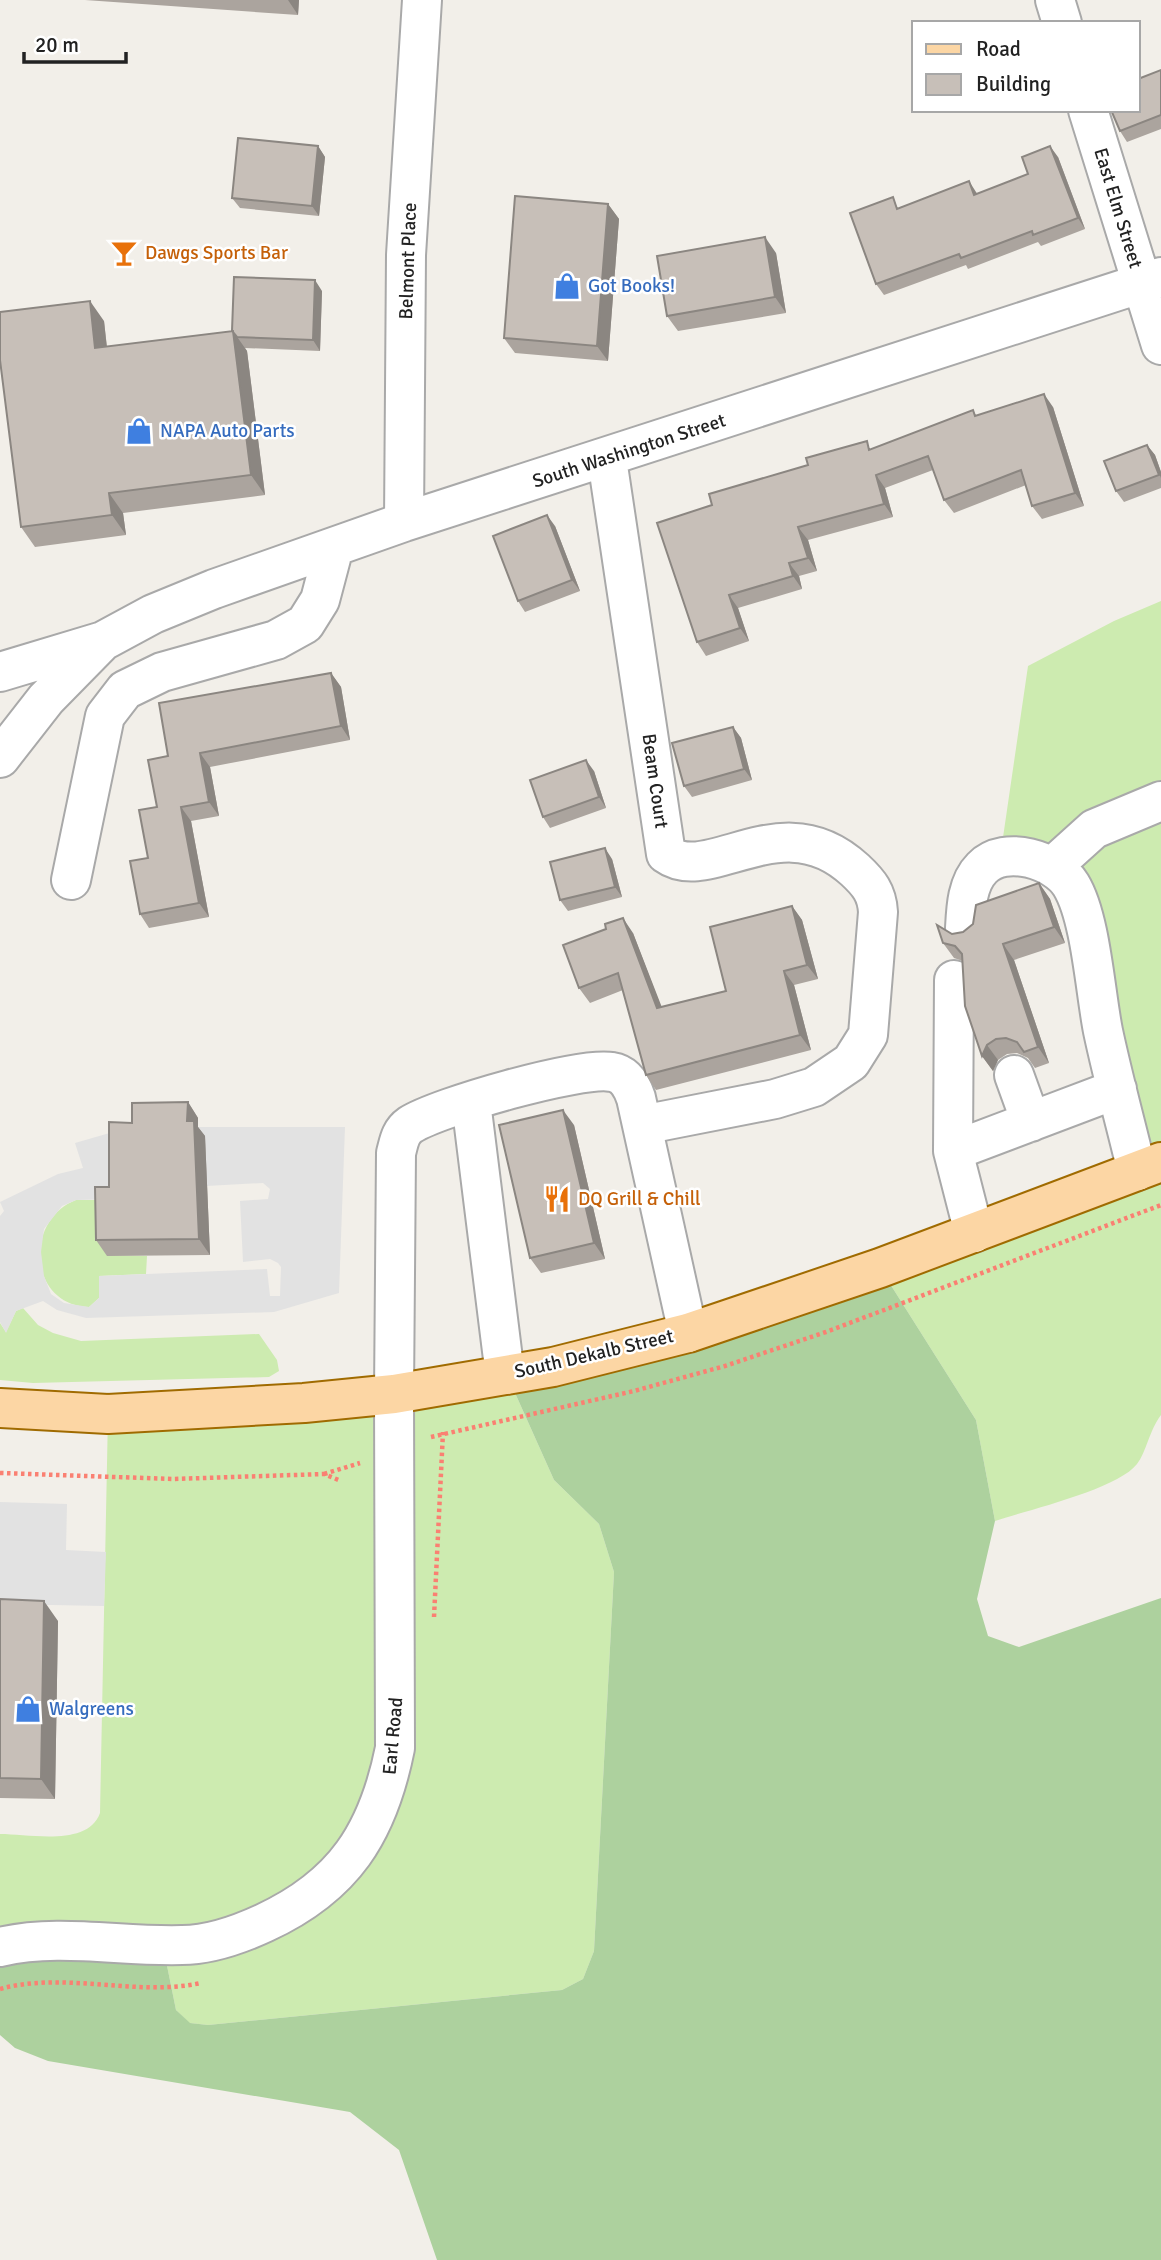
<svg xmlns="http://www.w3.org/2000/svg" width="1161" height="2260" viewBox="0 0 1161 2260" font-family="Signika,sans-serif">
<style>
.grass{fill:#cdebb0}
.forest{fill:#add19e}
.parking{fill:#e2e2e2}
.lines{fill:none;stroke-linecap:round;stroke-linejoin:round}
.minor-casing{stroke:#a9a9a9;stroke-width:42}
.major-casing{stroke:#a06b00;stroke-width:42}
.path{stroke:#fa8072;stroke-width:4.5;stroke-dasharray:3.5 3.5;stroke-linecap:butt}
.minor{stroke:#fff;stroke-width:38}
.major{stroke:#fcd6a4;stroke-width:38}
.wall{fill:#aba49e}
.shaded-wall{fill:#8b8681}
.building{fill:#c7bfb8;stroke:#8b8681;stroke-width:2}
.labels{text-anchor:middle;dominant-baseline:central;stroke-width:5;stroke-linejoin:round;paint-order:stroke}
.street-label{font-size:19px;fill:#222;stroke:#fff}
.food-label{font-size:19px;fill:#c56008;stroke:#fff;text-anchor:start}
.shop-label{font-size:19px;fill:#366cbe;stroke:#fff;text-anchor:start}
</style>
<rect width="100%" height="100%" fill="#f2efe9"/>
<path class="grass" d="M1161,601V1415C1149,1431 1146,1453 1137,1464C1118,1489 1028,1510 995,1521L976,1420L880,1268L1137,1171L1078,899L1000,858L1028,666L1114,621Z
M76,1200H120L107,1255L147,1256L146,1274L99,1276V1298L89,1307C28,1305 24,1220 76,1200Z
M23,1308L38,1325L53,1333L81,1341L259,1334L277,1360L279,1371L269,1377L33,1383L0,1380V1323L6,1332L16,1311Z
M507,1375L554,1480L599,1524L614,1572L594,1951L583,1979L562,1990L208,2025L189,2023L176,2010L163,1946L0,1947V1834C30,1834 88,1847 100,1813L108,1414Z"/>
<path class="forest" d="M880,1268L976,1420L995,1521L977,1599L988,1636L1019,1647L1161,1598V2260H437L399,2150L350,2112L48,2061L15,2048L0,2035V1947L163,1946L176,2010L190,2023L208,2025L562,1990L583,1979L594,1951L614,1572L599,1524L554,1480L507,1375Z"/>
<path class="parking" d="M198,1127H345L339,1293L274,1312L86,1318L57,1310L43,1301L16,1311L6,1333L0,1322V1216L4,1211L0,1202L58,1174L83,1168L75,1143L120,1130V1199L76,1200L62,1206L44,1229L41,1252L44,1276L51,1294L64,1303L89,1307L99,1298V1276L267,1269L270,1296H280L281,1267L278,1263L270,1259L243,1262L240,1201L268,1199L270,1189L263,1183L206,1186Z
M0,1502L67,1504L66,1550L106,1552L104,1606L0,1604Z"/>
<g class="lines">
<defs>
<path id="minor" d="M1055,0L1062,23
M1088,110L1161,345
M607,459L666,854C710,886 782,802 855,870C869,883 877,893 878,912L868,1035L851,1062L814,1087L775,1099L642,1125
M404,522L406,255L422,0
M0,672L103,641L153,614L214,589L404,522L1161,277
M0,758L46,699L100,644
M1053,866L1094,829L1161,801
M71,880L105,716L125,690L162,672L276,640L305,624L320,600L334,547
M965,928C966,908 967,883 982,868C1005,844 1056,860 1071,885C1091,918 1095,991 1103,1031C1113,1078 1126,1125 1137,1171
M954,980L953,1151L974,1233
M1014,1075L1031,1122
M471,1102L505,1375
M953,1151L1117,1089
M0,1947C59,1933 121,1947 182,1945C210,1945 238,1935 264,1923C344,1886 378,1833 395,1748L394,1394L396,1153C399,1142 400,1132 410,1125C438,1107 580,1066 612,1072C625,1074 632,1086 636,1098L688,1333"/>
<path id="major" d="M0,1408L108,1414L304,1403L394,1394L553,1367L688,1333L880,1268L1161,1162"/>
</defs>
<use href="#minor" class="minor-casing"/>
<use href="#major" class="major-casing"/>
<path class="path" d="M431,1437L634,1391L725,1366L826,1332L1161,1205
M0,1473L173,1479L324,1474L341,1481
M324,1474L360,1463
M434,1617L443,1432
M0,1989C65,1971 135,1997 201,1983"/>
<use href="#minor" class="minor"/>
<use href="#major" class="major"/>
</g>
<path class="wall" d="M85,0H299L298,15Z
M1161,70V129L1127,142L1120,131Z
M318,146L325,157L319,216L240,208L232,198Z
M1058,157L1085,229L1041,246L1038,242L968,269L966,265L884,295L876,284L900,207L976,192L977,194L1028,174Z
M608,204L619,219L608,361L515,353L504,338Z
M776,253L786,313L678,331L667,316Z
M322,291L320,351L245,348L247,351L265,495L123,513L126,535L35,547L21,527L104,321L107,347L232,331Z
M1053,407L1084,506L1042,519L1032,506L1026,485L954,513L944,500L933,470L885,488L893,517L808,540L817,571L799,576L802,589L738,608L749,641L706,656L697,642L712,505L872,449L973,410L976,416Z
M1147,445L1155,455L1161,472V488L1124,502L1116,491Z
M555,526L580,591L525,612L518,601Z
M331,673L341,687L350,740L210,767L219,816L191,821L209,917L149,928L140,914L148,858L168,756Z
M733,727L741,738L752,780L692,797L684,786Z
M594,771L606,808L550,828L543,817Z
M612,859L622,897L568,911L560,900Z
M1039,883L1050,899L1065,943L1014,960L1049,1063L1035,1068L1028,1058L1017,1053L1007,1054L998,1060L993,1071L982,1056L963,961L954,958L943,943L952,934L963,932Z
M792,906L802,920L818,979L794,985L811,1050L656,1090L646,1075L623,990L590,1003L579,988L633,933L661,1007L726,991Z
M188,1102L198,1118V1127L205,1136L210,1255L107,1256L96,1240L109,1187Z
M574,1125L605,1259L541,1273L530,1258Z
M0,1599L58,1621L55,1799L0,1798Z"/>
<path class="shaded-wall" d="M288,0H299L298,15Z
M318,146L325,157L319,216L312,206Z
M1050,146L1058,157L1085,229L1078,218Z
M969,181L976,192L982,206L974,195Z
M608,204L619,219L608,361L597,346Z
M765,237L776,253L786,313L775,297Z
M315,280L322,291L320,351L313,340Z
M90,301L104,321L109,368L95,348Z
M233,331L247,351L265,495L251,475Z
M1044,394L1053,407L1084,506L1075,493Z
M1147,445L1155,455L1161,472V478Z
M876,475L885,488L893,517L884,504Z
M109,493L123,513L126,535L112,515Z
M547,515L555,526L580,591L572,580Z
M798,527L808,540L817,571L808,558Z
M789,563L799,576L802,589L793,576Z
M729,595L738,608L749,641L740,628Z
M331,673L341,687L350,740L341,726Z
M733,727L741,738L752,780L744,769Z
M200,753L210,767L219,816L209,802Z
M586,760L594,771L606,808L599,797Z
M181,807L191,821L209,917L199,903Z
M605,848L612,859L622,897L615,887Z
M1039,883L1050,899L1065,943L1054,927Z
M792,906L802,920L818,979L807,965Z
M623,918L633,933L668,1023L657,1008Z
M1003,944L1014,960L1049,1063L1038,1047Z
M784,971L794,985L811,1050L800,1035Z
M987,1045L998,1060L993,1071L982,1056Z
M188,1102L198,1118V1127L205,1136L210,1255L199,1239L187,1121Z
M563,1110L574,1125L605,1259L594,1243Z
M44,1601L58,1621L55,1799L41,1779Z"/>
<path class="building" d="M1161,70V115L1120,131L1111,110H1138V79Z
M238,138L318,146L312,206L232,198Z
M1050,146L1078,218L1033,235L1032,231L961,258L959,254L876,284L850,213L893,197L897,209L969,181L974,195L1028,174L1022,157Z
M515,196L608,204L597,346L504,338Z
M765,237L775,297L667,316L657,256Z
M234,277L315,280L313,340L237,337L232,331Z
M90,301L95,348L233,331L251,475L109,493L112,515L21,527L0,360V312Z
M1044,394L1075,493L1032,506L1021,470L944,500L928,456L876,475L884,504L798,527L808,558L789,563L793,576L729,595L740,628L697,642L657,523L712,505L709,494L808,465L806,458L867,441L869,450L973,410L975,416Z
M1147,445L1159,475L1116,491L1104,461Z
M547,515L572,580L518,601L493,536Z
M331,673L341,726L200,753L209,802L181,807L199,903L140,914L130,861L148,858L139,810L157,807L148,760L168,756L159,703Z
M733,727L744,769L684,786L672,743Z
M586,760L599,797L543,817L530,780Z
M605,848L615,887L560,900L550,862Z
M1039,883L1054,927L1003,944L1038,1047L1024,1052L1017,1042L1006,1038L996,1039L987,1045L982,1056L965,1006L962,954L955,946L943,943L937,925L952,934L963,932L973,924L976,905Z
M792,906L807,965L784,971L800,1035L646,1075L618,973L579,988L563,945L606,929L605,924L623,918L657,1008L726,991L710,927Z
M188,1102L187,1121H194L199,1239L96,1240L95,1187H109V1122L132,1123V1103Z
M563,1110L594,1243L530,1258L499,1125Z
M0,1599L44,1601L41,1779L0,1778Z"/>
<defs>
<symbol id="bar-bare" viewBox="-9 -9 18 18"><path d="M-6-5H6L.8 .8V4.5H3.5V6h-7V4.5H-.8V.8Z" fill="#e8710a" stroke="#fff" stroke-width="2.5" paint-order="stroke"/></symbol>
<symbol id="shop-bare" viewBox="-9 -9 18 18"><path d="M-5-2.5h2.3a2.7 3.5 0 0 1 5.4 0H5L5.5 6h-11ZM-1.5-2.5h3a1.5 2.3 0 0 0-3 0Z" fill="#3f7fe0" stroke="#fff" stroke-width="2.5" paint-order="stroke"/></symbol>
<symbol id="restaurant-bare" viewBox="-9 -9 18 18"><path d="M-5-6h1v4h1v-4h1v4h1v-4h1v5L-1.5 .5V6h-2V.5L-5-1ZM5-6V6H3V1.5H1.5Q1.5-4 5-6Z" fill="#e8710a" stroke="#fff" stroke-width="2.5" paint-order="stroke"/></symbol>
</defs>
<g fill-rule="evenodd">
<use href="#bar-bare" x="105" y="234" width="38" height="38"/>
<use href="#shop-bare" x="548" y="267" width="38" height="38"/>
<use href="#shop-bare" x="120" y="412" width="38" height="38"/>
<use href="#restaurant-bare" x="538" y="1180" width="38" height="38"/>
<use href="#shop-bare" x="9" y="1690" width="38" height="38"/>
</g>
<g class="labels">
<g class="street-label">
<text transform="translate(1118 208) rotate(73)">East Elm Street</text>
<text transform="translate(408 261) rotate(-88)">Belmont Place</text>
<text transform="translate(629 451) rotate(-18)">South Washington Street</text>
<text transform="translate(655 781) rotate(82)">Beam Court</text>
<text transform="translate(594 1354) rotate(-13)">South Dekalb Street</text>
<text transform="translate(393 1736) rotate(-85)">Earl Road</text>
</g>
<g class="food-label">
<text x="145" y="253">Dawgs Sports Bar</text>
<text x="578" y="1199">DQ Grill &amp; Chill</text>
</g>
<g class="shop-label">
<text x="588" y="286">Got Books!</text>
<text x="160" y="431">NAPA Auto Parts</text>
<text x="49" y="1709">Walgreens</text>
</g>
</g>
<rect x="912" y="21" width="228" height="91" fill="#ffffff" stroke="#a7a7a7" stroke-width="2"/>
<rect x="926" y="44" width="35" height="10" fill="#fcd6a4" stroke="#a7a7a7" stroke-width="2"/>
<text x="976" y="56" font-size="21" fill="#222222">Road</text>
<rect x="926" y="74" width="35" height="21" fill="#c7bfb8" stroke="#a7a7a7" stroke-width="2"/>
<text x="976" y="91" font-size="21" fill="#222222">Building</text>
<path d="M24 52v10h102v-10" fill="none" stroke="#222222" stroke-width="3.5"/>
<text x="35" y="52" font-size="21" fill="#222222" stroke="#ffffff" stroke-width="5" paint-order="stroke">20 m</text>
</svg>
